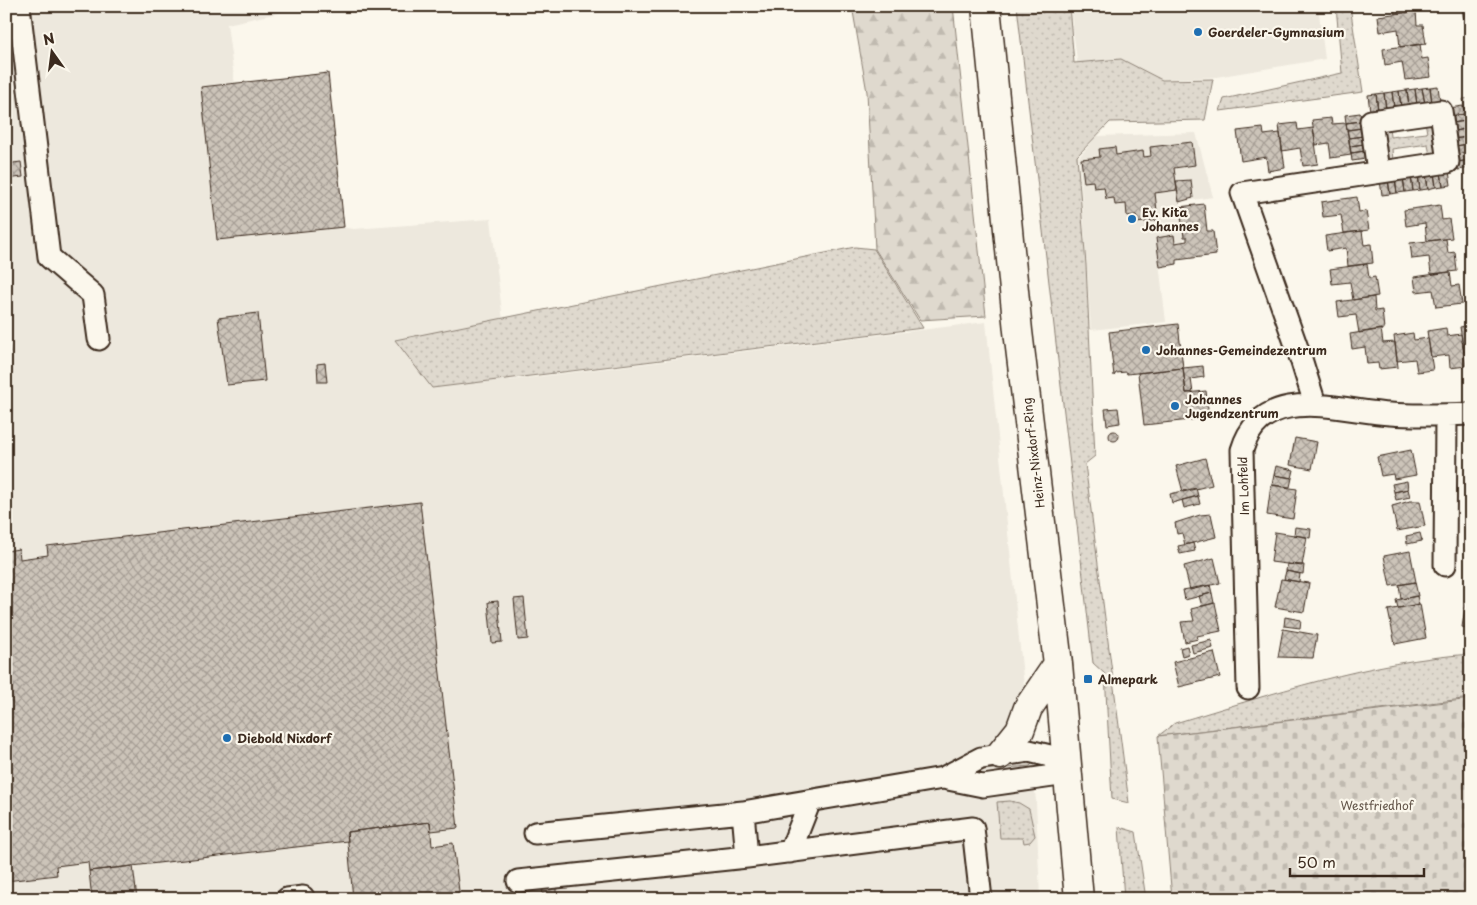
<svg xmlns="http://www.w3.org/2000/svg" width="1477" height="905" viewBox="0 0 1477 905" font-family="'Playpen Sans',sans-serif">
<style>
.built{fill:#ede8dd}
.grass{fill:url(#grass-dots);stroke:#8d8276}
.forest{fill:url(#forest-firs);stroke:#8d8276}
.cemetery{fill:url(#cemetery-stones);stroke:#8d8276}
.park{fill:url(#park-crowns);stroke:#8d8276}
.building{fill:url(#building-cross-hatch);stroke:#3b2a1e}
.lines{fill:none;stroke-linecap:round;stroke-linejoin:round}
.minor-casing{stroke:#3b2a1e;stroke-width:25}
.major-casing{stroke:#3b2a1e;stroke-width:31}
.minor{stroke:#fbf7ec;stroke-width:21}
.major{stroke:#fbf7ec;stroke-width:28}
.poi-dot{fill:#1f6fb2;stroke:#fbf7ec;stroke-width:2}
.labels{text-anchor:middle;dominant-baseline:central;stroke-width:4.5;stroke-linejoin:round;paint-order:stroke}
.poi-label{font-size:12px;font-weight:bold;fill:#3b2a1e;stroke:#fbf7ec;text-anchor:start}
.street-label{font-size:12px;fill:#3b2a1e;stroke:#fbf7ec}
.park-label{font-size:12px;fill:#64564a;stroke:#fbf7ec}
</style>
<defs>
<pattern id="grass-dots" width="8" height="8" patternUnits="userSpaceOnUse" patternTransform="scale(1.25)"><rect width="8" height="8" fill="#dfd9ce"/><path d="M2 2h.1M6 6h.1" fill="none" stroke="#c0bab0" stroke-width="1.8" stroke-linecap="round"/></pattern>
<pattern id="forest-firs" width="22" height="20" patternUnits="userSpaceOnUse" patternTransform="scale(1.25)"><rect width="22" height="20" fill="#dfd9ce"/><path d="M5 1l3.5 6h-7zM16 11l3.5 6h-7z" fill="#c0bab0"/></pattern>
<pattern id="cemetery-stones" width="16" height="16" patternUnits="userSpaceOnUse" patternTransform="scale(1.25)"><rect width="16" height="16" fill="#dfd9ce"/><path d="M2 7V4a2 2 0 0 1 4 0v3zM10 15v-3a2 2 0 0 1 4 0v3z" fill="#c0bab0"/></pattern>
<pattern id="park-crowns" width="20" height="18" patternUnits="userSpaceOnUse" patternTransform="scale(1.25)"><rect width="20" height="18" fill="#dfd9ce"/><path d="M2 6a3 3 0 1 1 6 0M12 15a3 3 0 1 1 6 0" fill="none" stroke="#c0bab0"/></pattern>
<pattern id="building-cross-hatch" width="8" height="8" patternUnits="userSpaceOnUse" patternTransform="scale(1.25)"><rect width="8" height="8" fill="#ccc4b9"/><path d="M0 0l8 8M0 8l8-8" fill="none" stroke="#a79f96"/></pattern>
</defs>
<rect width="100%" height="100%" fill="#fbf7ec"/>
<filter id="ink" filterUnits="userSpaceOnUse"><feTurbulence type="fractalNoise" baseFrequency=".02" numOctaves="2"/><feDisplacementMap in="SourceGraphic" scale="10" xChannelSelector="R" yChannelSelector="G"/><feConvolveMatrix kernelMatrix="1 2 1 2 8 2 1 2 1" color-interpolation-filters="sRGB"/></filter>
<g filter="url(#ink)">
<path class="built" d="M6,6H288V11L227,24L252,216L354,229L491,219L510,380L986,322L1036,801L1040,899H6Z
M1070,6H1318L1325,59L1216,77L1080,83Z
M1196,133L1213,197L1179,202L1184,241L1175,243L1156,238L1166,322L1091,330L1079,157L1097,136Z"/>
<path class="grass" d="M1017,6H1069L1074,63L1121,59L1162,80L1213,79L1205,120L1110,122L1077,156L1086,265L1095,456L1085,464L1129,803L1112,799L1105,674L1093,663Z
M1336,6H1350L1363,92L1220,111L1224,99L1342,73Z
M1433,120L1438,155L1430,156L1428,144L1392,149L1393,161L1384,162L1380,127L1389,126L1390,137L1427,133L1425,121Z
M855,247L874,249L923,328L432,388L395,340Z
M1471,654V698L1158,736L1175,723C1272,694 1369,661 1471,654Z
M1024,758L1034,762L1030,766L982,770L980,768Z
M1010,801L1019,803L1029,809L1035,836L1030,842L1024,843L1023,838H1000L997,802Z
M1119,827L1136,832L1146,899H1124Z"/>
<path class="forest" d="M852,6H953L986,316L920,320L875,249L867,92Z"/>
<path class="cemetery" d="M1471,699V899H1172L1158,736Z"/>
<path class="park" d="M1471,98V153L1463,99Z"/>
<path class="building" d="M1394,6H1421V10L1395,14Z
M1462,6H1471V22L1464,23Z
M1416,11L1417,25H1423L1426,44L1400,47L1398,29L1380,32L1378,16Z
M1467,42H1471V59H1469Z
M1420,44L1422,59L1428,58L1431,77L1405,80L1402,62L1385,65L1383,49Z
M328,73L344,227L217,240L201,87Z
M1438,86L1440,102L1432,103L1430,87Z
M1430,87L1432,103L1425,104L1422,88Z
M1422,88L1425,104L1417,105L1415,89Z
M1415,89L1417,105L1409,106L1407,90Z
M1407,90L1409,106L1401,107L1399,91Z
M1399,91L1401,107L1394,108L1392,92Z
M1392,92L1394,108L1386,109L1384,93Z
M1384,93L1386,109L1378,110L1376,94Z
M1376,94L1378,110L1370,111L1368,95Z
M1463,106L1465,114L1450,116L1449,108Z
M1360,113L1361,121L1346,123L1345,115Z
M1465,114L1466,121L1452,123L1450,116Z
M1331,118L1332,124L1346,123L1351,155L1331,158L1329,143L1316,145L1312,120Z
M1361,121L1362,128L1347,130L1346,123Z
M1466,121L1467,129L1453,131L1452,123Z
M1297,123L1298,130L1313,128L1318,164L1303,166L1300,148L1282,151L1279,125Z
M1263,128L1264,135L1280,133L1285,168L1268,171L1266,157L1241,161L1237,131Z
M1362,128L1363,136L1349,138L1347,130Z
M1467,129L1468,137L1453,139V131Z
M1363,136L1364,144L1350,146L1349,138Z
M1468,137L1469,144L1455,146L1453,139Z
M1192,142L1195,165L1174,168L1177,190L1155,193L1158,220L1137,223L1136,215L1127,216L1126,204L1115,205L1114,198L1106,199L1104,187L1094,188L1093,181L1084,182L1081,159L1100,157L1099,149L1115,147L1116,155L1143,151L1144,157L1151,156L1150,147Z
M1364,144L1365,151L1351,153L1350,146Z
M1469,144L1470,152L1456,154L1455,146Z
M1365,151L1366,159L1352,161L1351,153Z
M1470,152L1471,160L1457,162L1456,154Z
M1471,160V168L1458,170L1457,162Z
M21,162L23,177L6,179V164Z
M1449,171L1451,185L1443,186L1441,172Z
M1441,172L1443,186L1436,187L1434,173Z
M1434,173L1436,187L1428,189L1426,174Z
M1426,174L1428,189L1420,190L1418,175Z
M1418,175L1420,190L1413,191L1411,176Z
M1411,176L1413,191L1405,192L1403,177Z
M1403,177L1405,192L1397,193L1395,178Z
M1395,178L1397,193L1390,194L1388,179Z
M1388,179L1390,194L1382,195L1380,180Z
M1191,180L1193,198L1179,202L1176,181Z
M1357,197L1359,212L1366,211L1369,230L1344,233L1341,215L1323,217L1321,202Z
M1204,204L1207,231H1213L1216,255L1177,260V264L1160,267L1156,238L1174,235L1175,243L1187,241V237H1184L1181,216L1187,215L1186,208L1179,207Z
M1440,205L1442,220L1449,219L1452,238L1427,241L1425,223L1406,226L1404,210Z
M1362,231L1364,245L1371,244L1373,263L1348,266L1346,248L1327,251L1325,236Z
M1446,239L1448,253L1455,252L1457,271L1431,274L1429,257L1412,259L1410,243Z
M1367,264L1369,278L1375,277L1378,296L1353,300L1350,282L1332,284L1330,269Z
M1450,272L1452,286L1459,285L1462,304L1436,307L1433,290L1416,292L1414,277Z
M1374,297L1375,311L1382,310L1384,329L1359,333L1356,315L1339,317L1337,302Z
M258,313L265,381L227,385L218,318Z
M1178,324L1183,368L1127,374L1126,372L1116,373L1114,376L1109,332Z
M6,325L10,353L6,354Z
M1471,325V351L1464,352L1460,327Z
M1446,328L1447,336L1461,334L1466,366L1450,368L1449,355L1431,357L1427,331Z
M1381,329L1383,343L1395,342L1398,367L1379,369L1378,363L1367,364L1365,347L1352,349L1350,334Z
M1413,333L1414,340L1428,338L1433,370L1417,372L1415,359L1397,361L1394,336Z
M325,363L327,382H318L317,364Z
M1203,366L1204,377L1191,379L1193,393H1186L1183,368Z
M1183,368L1186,393L1206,391L1209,418L1144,425L1138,373Z
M1118,408L1120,423L1107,425L1105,409Z
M1109 436a5 5 0 1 1 10 0a5 5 0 1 1-10 0Z
M1295,438L1317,442L1312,469L1290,465Z
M1411,450L1416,475L1394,479L1393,474L1381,476L1377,457Z
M1205,458L1212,485L1183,492L1176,466Z
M1276,466L1294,470L1292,478L1274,475Z
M1274,475L1292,478L1290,487L1272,485Z
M1407,481L1408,489L1394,492L1392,484Z
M1271,485L1297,489L1293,519L1267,515Z
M1196,488L1198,496L1172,503L1170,494Z
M1408,489L1410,497L1396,500L1394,492Z
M1198,496L1200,504L1184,508L1182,500Z
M1410,501H1420L1425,526L1397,531L1392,506Z
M420,502L458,828L431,831L430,822L347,832L348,841L89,871L88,862L56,866L57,875L6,881V551L19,549L20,559L48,555L47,546Z
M1211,514L1216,537L1185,545L1182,533L1177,534L1175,523L1200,515Z
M1295,527L1311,529L1310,538L1294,535Z
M1275,532L1307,537L1302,566L1271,562Z
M1420,533L1422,541L1407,544L1406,536Z
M1193,543L1195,551L1180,554L1178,546Z
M1410,551L1416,582L1390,586L1384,556Z
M1214,558L1220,583L1190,590L1184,566Z
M1287,564L1304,565L1303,574L1286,571Z
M1286,571L1300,574L1299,582L1284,579Z
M1471,575V598L1467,597Z
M1281,579L1309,583L1304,612L1275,607Z
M1415,582L1418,596L1401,599L1399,585Z
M1210,585L1212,593L1185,600L1183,590Z
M1212,593L1214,603L1202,606L1199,596Z
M1417,596L1419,604L1398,608L1396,600Z
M1467,597L1471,598V629L1462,627Z
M524,598L528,639L518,640L514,599Z
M498,601L502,642L492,643L488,602Z
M1215,603L1221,631L1197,636L1198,639L1185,642L1181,622L1194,621L1191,609Z
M1420,604L1426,638L1395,644L1388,610Z
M1285,617L1301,620L1300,628L1284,626Z
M1283,629L1317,635L1313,658L1278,657Z
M1211,640L1213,648L1193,653L1191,645Z
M1187,646L1189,654L1182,656L1180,648Z
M1214,652L1220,677L1179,687L1173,662Z
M430,822L432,846L453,843L460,899H353L347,832Z
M133,866L137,899H92L89,871Z
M556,887V894L543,895L542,888Z"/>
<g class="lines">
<defs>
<path id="minor" d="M19,6L49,257L93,295L99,339
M1315,404L1301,359L1242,193L1448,162L1441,111L1371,121L1378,171
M1445,565L1446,415
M1248,688L1242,450C1263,382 1339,411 1390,414C1417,416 1444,415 1471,414
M943,778L983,786L1067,774
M535,833L743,812
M790,852L810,801
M518,881L747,857
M287,899L303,897
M981,899L973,828L747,857L743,812L943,778L981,758L1029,751L1050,756L1067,774"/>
<path id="major" d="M986,6L1018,331L1058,664L1079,899
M1000,755L1020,730L1028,708L1058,664"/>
</defs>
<use href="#minor" class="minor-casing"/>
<use href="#major" class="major-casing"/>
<use href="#minor" class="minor"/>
<use href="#major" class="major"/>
</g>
</g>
<g class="poi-dot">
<circle cx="1198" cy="32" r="5"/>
<circle cx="1132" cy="219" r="5"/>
<circle cx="1146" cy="350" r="5"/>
<circle cx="1175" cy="406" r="5"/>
<rect x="1083" y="674" width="10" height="10" rx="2.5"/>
<circle cx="227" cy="738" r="5"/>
</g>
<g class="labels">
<g class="poi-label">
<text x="1208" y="32">Goerdeler-Gymnasium</text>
<text x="1142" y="212">Ev. Kita<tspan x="1142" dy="14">Johannes</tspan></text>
<text x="1156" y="350">Johannes-Gemeindezentrum</text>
<text x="1185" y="399">Johannes<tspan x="1185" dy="14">Jugendzentrum</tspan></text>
<text x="1098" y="679">Almepark</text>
<text x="237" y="738">Diebold Nixdorf</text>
</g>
<g class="street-label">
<text transform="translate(1033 453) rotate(-97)">Heinz-Nixdorf-Ring</text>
<text transform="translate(1243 486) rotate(-92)">Im Lohfeld</text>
</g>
<g class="park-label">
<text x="1377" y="805">Westfriedhof</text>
</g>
</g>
<rect width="1477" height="905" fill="none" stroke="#fbf7ec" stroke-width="25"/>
<rect x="12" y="12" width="1452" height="880" fill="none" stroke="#3b2a1e" stroke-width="2" filter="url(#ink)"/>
<g transform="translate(52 52) rotate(346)" stroke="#fbf7ec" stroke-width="4" paint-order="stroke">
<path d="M0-4L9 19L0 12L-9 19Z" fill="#3b2a1e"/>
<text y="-8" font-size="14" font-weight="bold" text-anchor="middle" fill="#3b2a1e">N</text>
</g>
<path d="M1290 868v8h134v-8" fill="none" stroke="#3b2a1e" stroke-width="2.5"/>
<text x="1297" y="868" font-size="15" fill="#3b2a1e" stroke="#fbf7ec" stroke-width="4" paint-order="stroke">50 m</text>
</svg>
